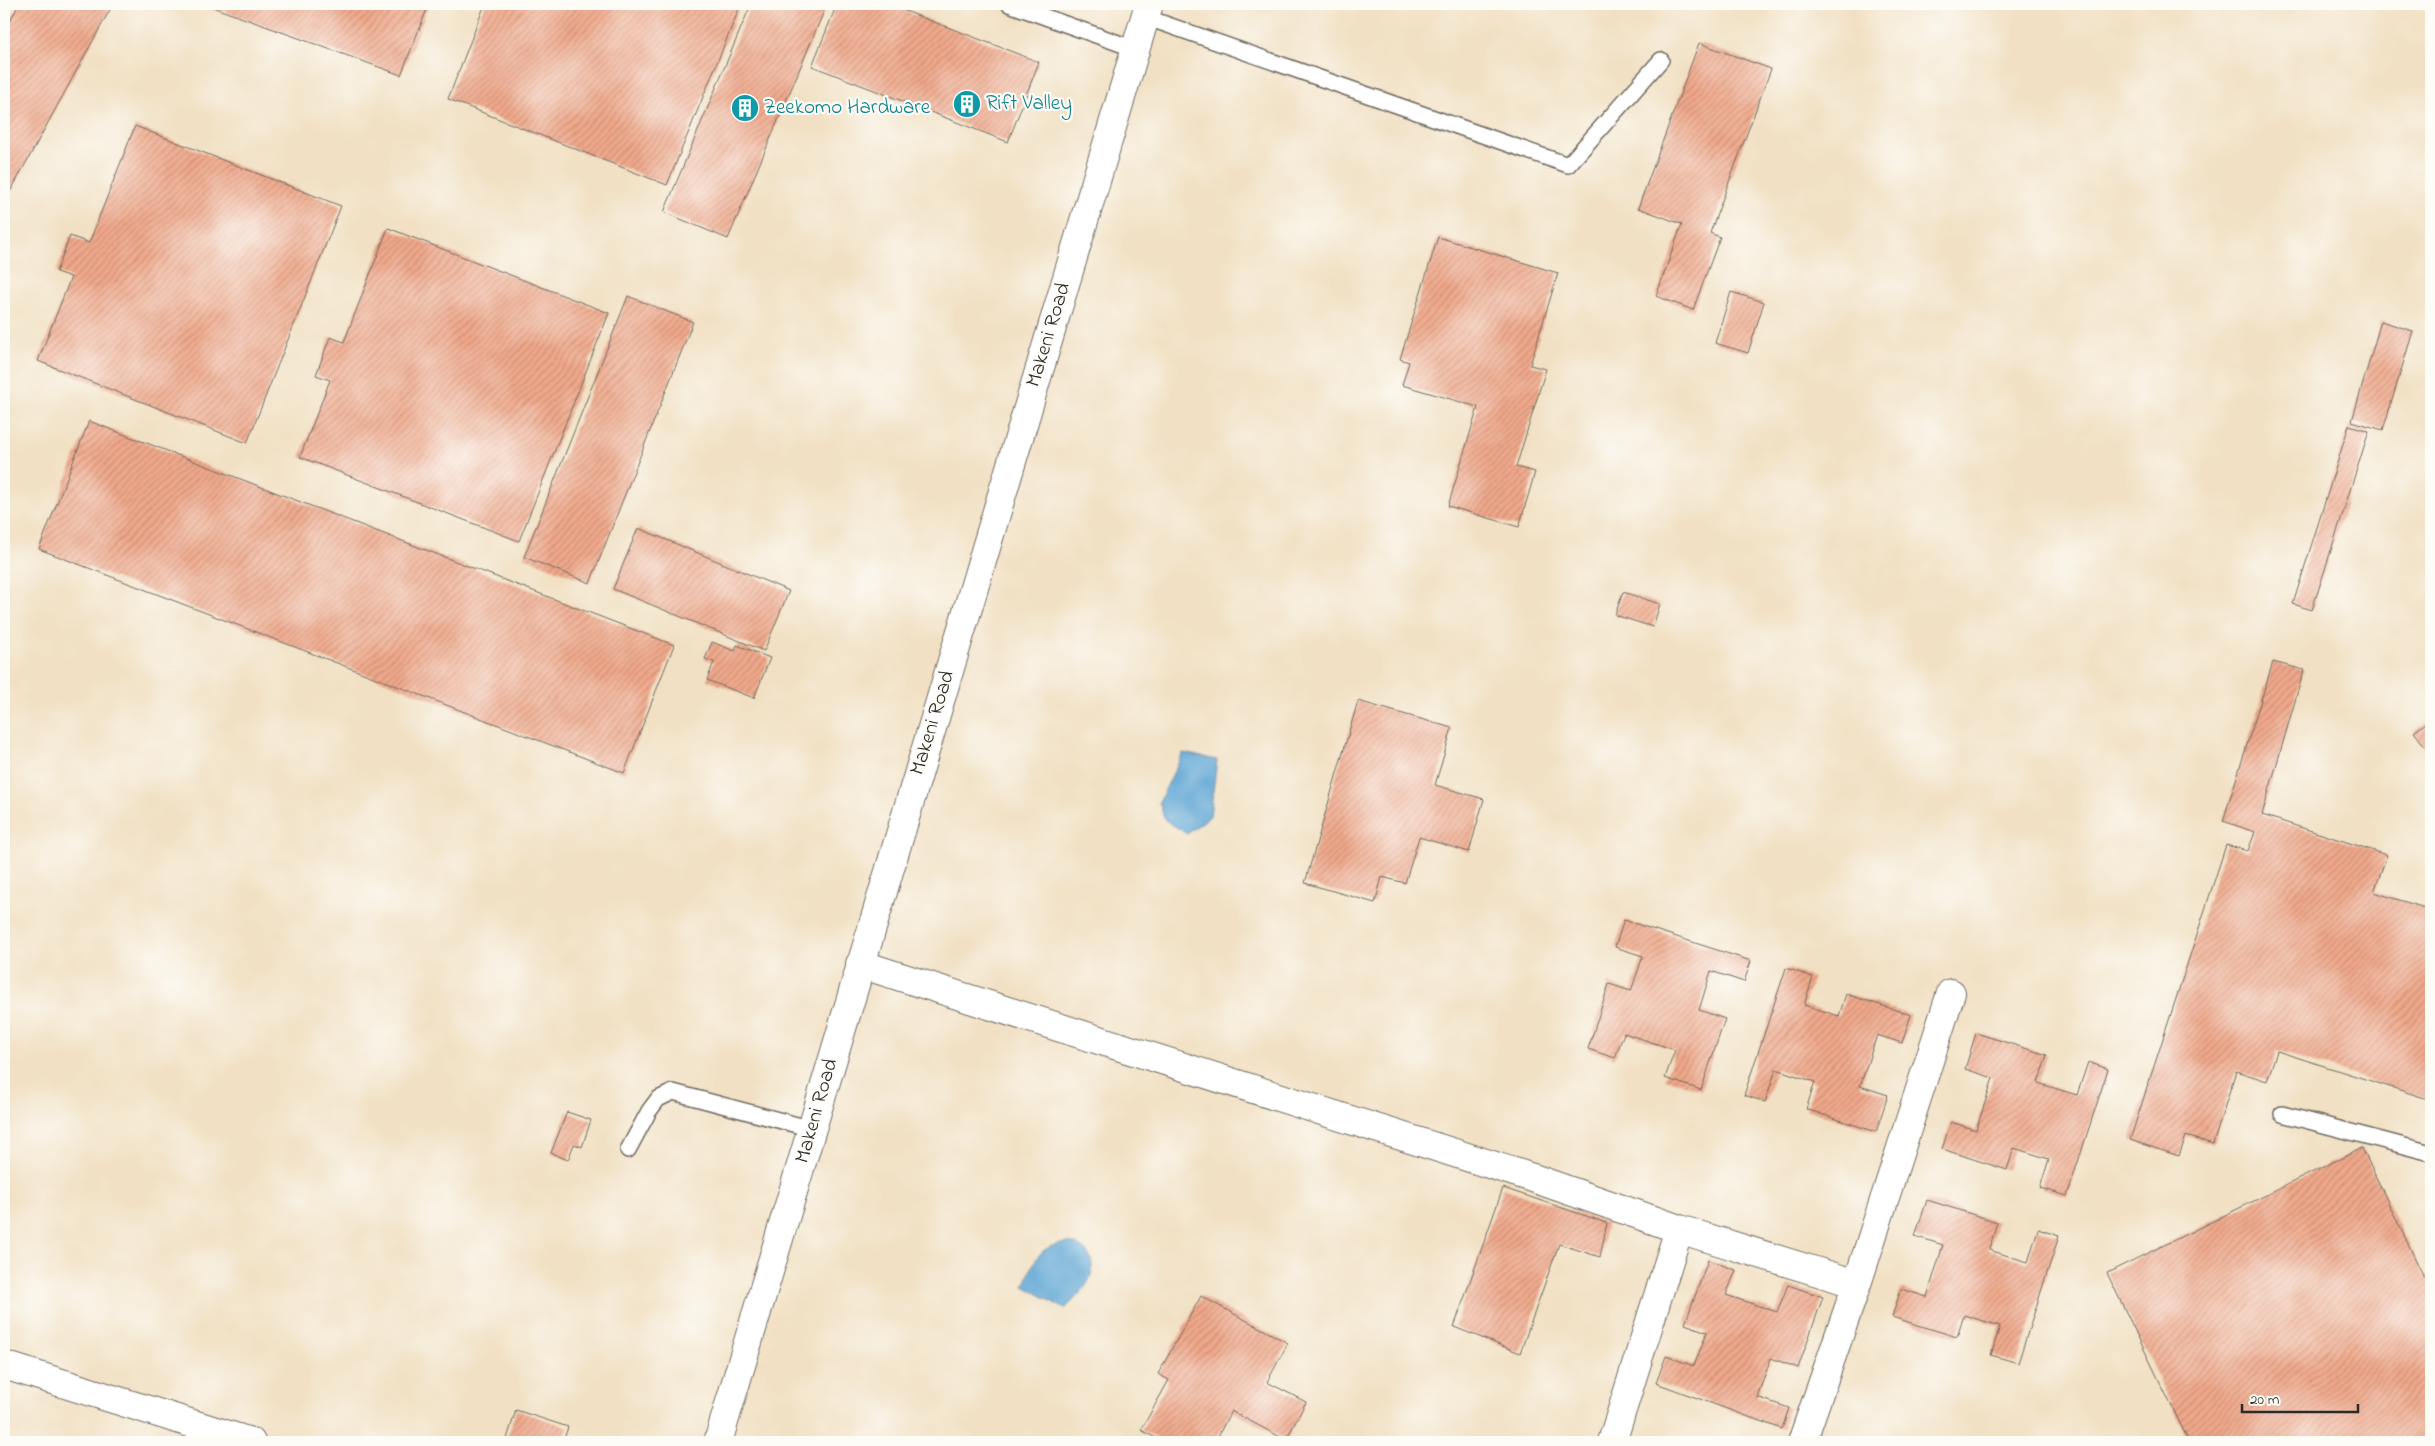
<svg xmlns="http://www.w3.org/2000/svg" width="2435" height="1446" viewBox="0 0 2435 1446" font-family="'Indie Flower',sans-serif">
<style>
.water{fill:#5ea6d4;stroke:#446880}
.building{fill:url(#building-hatch)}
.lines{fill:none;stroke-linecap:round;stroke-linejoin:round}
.lane-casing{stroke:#706a60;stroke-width:18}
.street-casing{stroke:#706a60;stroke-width:30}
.secondary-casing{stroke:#706a60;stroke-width:30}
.lane{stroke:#fff;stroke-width:15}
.street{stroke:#fff;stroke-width:28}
.secondary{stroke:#fff;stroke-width:28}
.labels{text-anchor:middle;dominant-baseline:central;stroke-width:4.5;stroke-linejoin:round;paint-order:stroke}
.culture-label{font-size:21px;fill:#0d838f;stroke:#fdfcf7;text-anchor:start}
.street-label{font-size:21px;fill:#2b2b2b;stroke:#fdfcf7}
</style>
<defs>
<pattern id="building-hatch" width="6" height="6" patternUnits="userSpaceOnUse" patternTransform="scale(1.25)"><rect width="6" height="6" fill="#f1a98b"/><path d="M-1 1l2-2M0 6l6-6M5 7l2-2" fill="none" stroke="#c38a72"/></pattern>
</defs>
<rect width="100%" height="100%" fill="#fdfcf7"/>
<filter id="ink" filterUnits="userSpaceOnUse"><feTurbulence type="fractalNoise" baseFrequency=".02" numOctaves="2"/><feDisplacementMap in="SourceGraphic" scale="10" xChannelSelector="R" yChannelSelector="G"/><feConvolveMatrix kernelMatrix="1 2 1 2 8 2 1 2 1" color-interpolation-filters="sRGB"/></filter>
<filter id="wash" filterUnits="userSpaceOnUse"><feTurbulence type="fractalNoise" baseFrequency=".0096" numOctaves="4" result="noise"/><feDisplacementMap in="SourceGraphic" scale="20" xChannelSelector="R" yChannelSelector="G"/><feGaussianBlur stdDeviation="1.12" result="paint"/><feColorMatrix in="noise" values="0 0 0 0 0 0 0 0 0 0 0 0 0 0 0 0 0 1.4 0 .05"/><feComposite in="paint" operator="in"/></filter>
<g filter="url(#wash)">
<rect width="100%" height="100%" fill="#f1e0c3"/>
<path class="water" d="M1183,753L1217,760L1210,816L1187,834L1165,820L1159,802Z
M1068,1243C1086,1245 1097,1260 1090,1278C1086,1289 1073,1300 1065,1309L1024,1286C1035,1261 1037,1245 1068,1243Z"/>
<g id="blocks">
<path class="building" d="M19,4H113L10,192L4,189V32Z
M204,4H429L401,75Z
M485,4H741L667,185L448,99Z
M751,4H827L728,239L664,212Z
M837,4H887L1039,62L1008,142L812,66Z
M1699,43L1771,69L1710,233L1720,237L1693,310L1656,296L1682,224L1638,208Z
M135,126L341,206L247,443L38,361L71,277L56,272L70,236L89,243Z
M388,228L609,313L519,541L300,457L330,380L316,375L330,337L344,342Z
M1438,237L1558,273L1530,365L1546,369L1516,467L1535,472L1519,527L1448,506L1478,407L1402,385L1409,362L1400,359Z
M1731,292L1764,302L1748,353L1715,343Z
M628,296L693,322L590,583L524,557Z
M2381,321L2413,331L2383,430L2352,421Z
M89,421L674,645L624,773L39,549Z
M2349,425L2369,431L2312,610L2293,604Z
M638,528L789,591L764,651L613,589Z
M1623,592L1660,604L1653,627L1615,615Z
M712,642L735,651L737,645L770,658L754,698L707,680L714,662L705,659Z
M2273,662L2304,670L2262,815L2387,855L2374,892L2431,910V1100L2277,1051L2267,1081L2236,1071L2213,1144L2186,1136L2179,1156L2130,1140L2226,845L2248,851L2255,832L2223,821Z
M1358,701L1452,728L1435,785L1484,799L1469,852L1419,837L1405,883L1382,877L1375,903L1305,883Z
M2431,719V754L2414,732Z
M1624,920L1751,961L1744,982L1711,971L1699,1010L1725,1019L1701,1090L1665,1078L1675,1050L1624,1033L1615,1058L1588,1049L1609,984L1631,991L1643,956L1615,947Z
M1786,968L1813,977L1804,1005L1839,1016L1846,994L1911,1015L1902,1043L1877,1035L1860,1086L1888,1095L1876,1132L1806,1109L1815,1082L1776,1069L1765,1102L1744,1095Z
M1976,1033L2047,1055L2038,1083L2077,1095L2088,1062L2108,1069L2067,1196L2040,1188L2049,1159L2014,1148L2007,1170L1942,1149L1951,1122L1976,1130L1993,1078L1965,1069Z
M567,1112L591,1120L582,1147L574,1144L568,1160L551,1153Z
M2362,1148L2424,1277L2431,1273V1442H2189L2107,1273Z
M1503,1188L1607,1223L1600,1257L1559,1244L1520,1353L1454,1327Z
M1927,1200L1997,1222L1989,1250L2028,1262L2038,1229L2059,1236L2018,1363L1991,1355L2000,1326L1964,1315L1957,1337L1892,1317L1901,1289L1927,1297L1943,1245L1915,1236Z
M1708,1260L1736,1270L1726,1295L1777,1312L1788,1285L1823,1297L1798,1368L1771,1358L1757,1397L1789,1408L1782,1429L1656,1383L1666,1356L1694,1366L1707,1332L1685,1324Z
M1201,1296L1288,1343L1267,1382L1306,1402L1286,1440L1231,1411L1215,1442H1163L1141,1430L1169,1380L1158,1374Z
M516,1410L568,1427L563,1442H506Z"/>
</g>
</g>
<g filter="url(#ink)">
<use href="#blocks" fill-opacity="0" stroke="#706a60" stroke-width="1"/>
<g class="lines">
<defs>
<path id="lane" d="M1009,4L1135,49
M1145,17L1568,165L1661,60
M2282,1114L2431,1153
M628,1150L649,1111L658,1099L673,1092L812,1129"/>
<path id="street" d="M860,964L1533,1178L1679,1229L1857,1284
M4,1365L251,1442
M1612,1442L1679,1229
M1802,1442L1857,1284L1951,993"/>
<path id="secondary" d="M718,1442L1149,4"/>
</defs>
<use href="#lane" class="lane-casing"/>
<use href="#street" class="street-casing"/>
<use href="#secondary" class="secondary-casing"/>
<use href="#lane" class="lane"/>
<use href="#street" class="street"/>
<use href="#secondary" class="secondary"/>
</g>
</g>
<defs>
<symbol id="building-disc" viewBox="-11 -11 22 22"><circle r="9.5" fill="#0f9aa8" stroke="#fdfcf7"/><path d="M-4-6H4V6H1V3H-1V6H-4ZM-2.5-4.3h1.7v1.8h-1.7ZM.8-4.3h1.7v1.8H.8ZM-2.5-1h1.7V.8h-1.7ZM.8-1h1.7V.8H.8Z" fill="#fff"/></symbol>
</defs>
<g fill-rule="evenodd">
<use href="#building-disc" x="951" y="88" width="32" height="32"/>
<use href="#building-disc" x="729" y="92" width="32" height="32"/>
</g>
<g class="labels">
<g class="culture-label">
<text x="986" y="104">Rift Valley</text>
<text x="764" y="108">Zeekomo Hardware</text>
</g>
<g class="street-label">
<text transform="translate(1049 335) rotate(-73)">Makeni Road</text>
<text transform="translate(933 723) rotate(-73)">Makeni Road</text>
<text transform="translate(817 1111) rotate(-74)">Makeni Road</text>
</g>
</g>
<rect width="2435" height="1446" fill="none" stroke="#fdfcf7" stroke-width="20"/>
<path d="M2242 1404v8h116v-8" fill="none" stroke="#2b2b2b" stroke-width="2.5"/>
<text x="2250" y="1404" font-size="15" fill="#2b2b2b" stroke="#fdfcf7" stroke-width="4" paint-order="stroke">20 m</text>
</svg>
